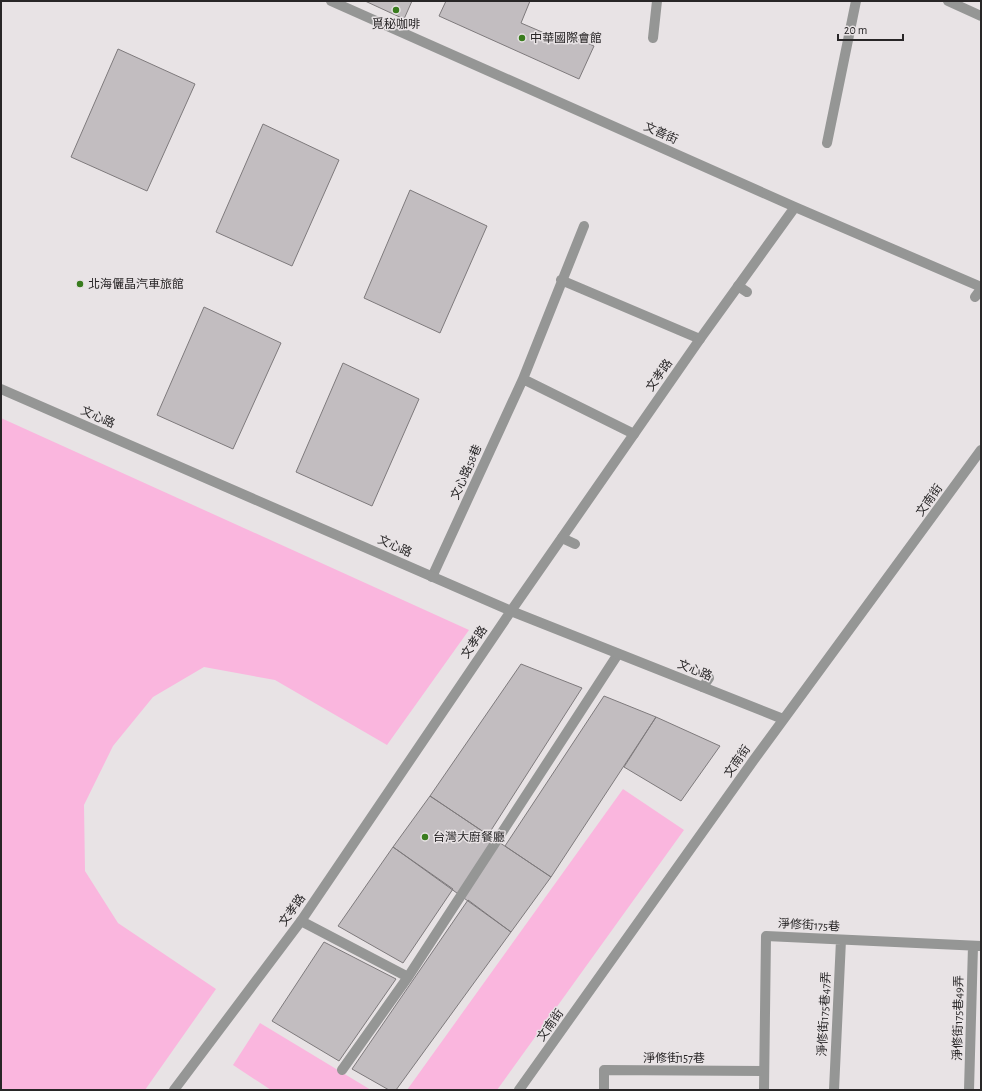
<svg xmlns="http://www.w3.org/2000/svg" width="982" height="1091" viewBox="0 0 982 1091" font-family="'Alegreya Sans','Noto Sans TC',sans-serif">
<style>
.green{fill:#fab6de}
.building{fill:#c2bdc0;stroke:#7e7a7c}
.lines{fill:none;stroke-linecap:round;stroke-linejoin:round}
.service{stroke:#959695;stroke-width:10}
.minor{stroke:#959695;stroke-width:10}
.poi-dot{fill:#397c1e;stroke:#e8e3e5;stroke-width:1.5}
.labels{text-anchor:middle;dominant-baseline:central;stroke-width:3;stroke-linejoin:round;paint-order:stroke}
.poi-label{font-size:12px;fill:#282627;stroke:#e8e3e5;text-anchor:start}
.street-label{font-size:12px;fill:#282627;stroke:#e8e3e5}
</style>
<rect width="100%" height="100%" fill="#e8e3e5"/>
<path class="green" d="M1,418L469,630L387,745L275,680L204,667L153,697L113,746L84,805L85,871L118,923L216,989L145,1090H1Z
M623,789L684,830L497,1090H407Z
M260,1023L371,1090H271L233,1065Z"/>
<path class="building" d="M365,1H412L404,19Z
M446,1H530L521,23L563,41L568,35L594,46L579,79L439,16Z
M118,49L195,84L147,191L71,157Z
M263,124L339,160L292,266L216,232Z
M410,190L487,226L440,333L364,298Z
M204,307L281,343L233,449L157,415Z
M343,363L419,399L372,506L296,472Z
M521,664L582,688L488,835L430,796Z
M604,696L656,717L551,877L505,846Z
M656,717L720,746L681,801L624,767Z
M430,796L551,877L511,932L393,847Z
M393,847L453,889L403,963L338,926Z
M468,900L511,932L396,1090H389L352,1069Z
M324,942L396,979L339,1061L272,1021Z"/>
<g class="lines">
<path class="service" d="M948,1L981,16
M653,38L657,1
M827,143L856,1
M561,280L700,339
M738,286L747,292
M975,297L981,289
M523,379L634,434
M562,538L575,544
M432,577L523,379L584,226
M703,687L709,678
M301,921L408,977
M342,1070L408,977L618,654
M604,1090V1070L763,1071
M764,1090L766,936L981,946
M834,1090L841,940
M969,1090L973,946"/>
<path class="minor" d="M331,1L795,207L981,287
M1,389L511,611L783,719
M174,1090L301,921L511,611L700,339L795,207
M519,1090L753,761L981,450"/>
</g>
<g class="poi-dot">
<circle cx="396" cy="10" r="4"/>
<circle cx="522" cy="38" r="4"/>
<circle cx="80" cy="284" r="4"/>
<circle cx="425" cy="837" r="4"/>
</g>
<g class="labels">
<g class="poi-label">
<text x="396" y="24" text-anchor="middle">覓秘咖啡</text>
<text x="530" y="38">中華國際會館</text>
<text x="88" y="284">北海儷晶汽車旅館</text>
<text x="433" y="837">台灣大廚餐廳</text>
</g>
<g class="street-label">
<text transform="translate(661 133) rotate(24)">文善街</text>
<text transform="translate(659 375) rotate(-55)">文孝路</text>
<text transform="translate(98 417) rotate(24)">文心路</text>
<text transform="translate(466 472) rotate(-66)">文心路58巷</text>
<text transform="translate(929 500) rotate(-54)">文南街</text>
<text transform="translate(395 546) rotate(24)">文心路</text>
<text transform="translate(474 642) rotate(-56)">文孝路</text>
<text transform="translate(695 670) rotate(22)">文心路</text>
<text transform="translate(737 761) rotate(-55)">文南街</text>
<text transform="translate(292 910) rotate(-55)">文孝路</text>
<text transform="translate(809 925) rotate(3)">淨修街175巷</text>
<text transform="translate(824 1014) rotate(-87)">淨修街175巷47弄</text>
<text transform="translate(958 1018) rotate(-89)">淨修街175巷49弄</text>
<text transform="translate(550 1025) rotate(-54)">文南街</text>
<text x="674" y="1058">淨修街157巷</text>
</g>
</g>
<rect width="982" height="1091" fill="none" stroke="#282627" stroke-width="4"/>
<path d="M838 34v6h65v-6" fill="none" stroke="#282627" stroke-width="2"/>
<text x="844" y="34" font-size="12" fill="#282627" stroke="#e8e3e5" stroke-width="3" paint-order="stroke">20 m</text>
</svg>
